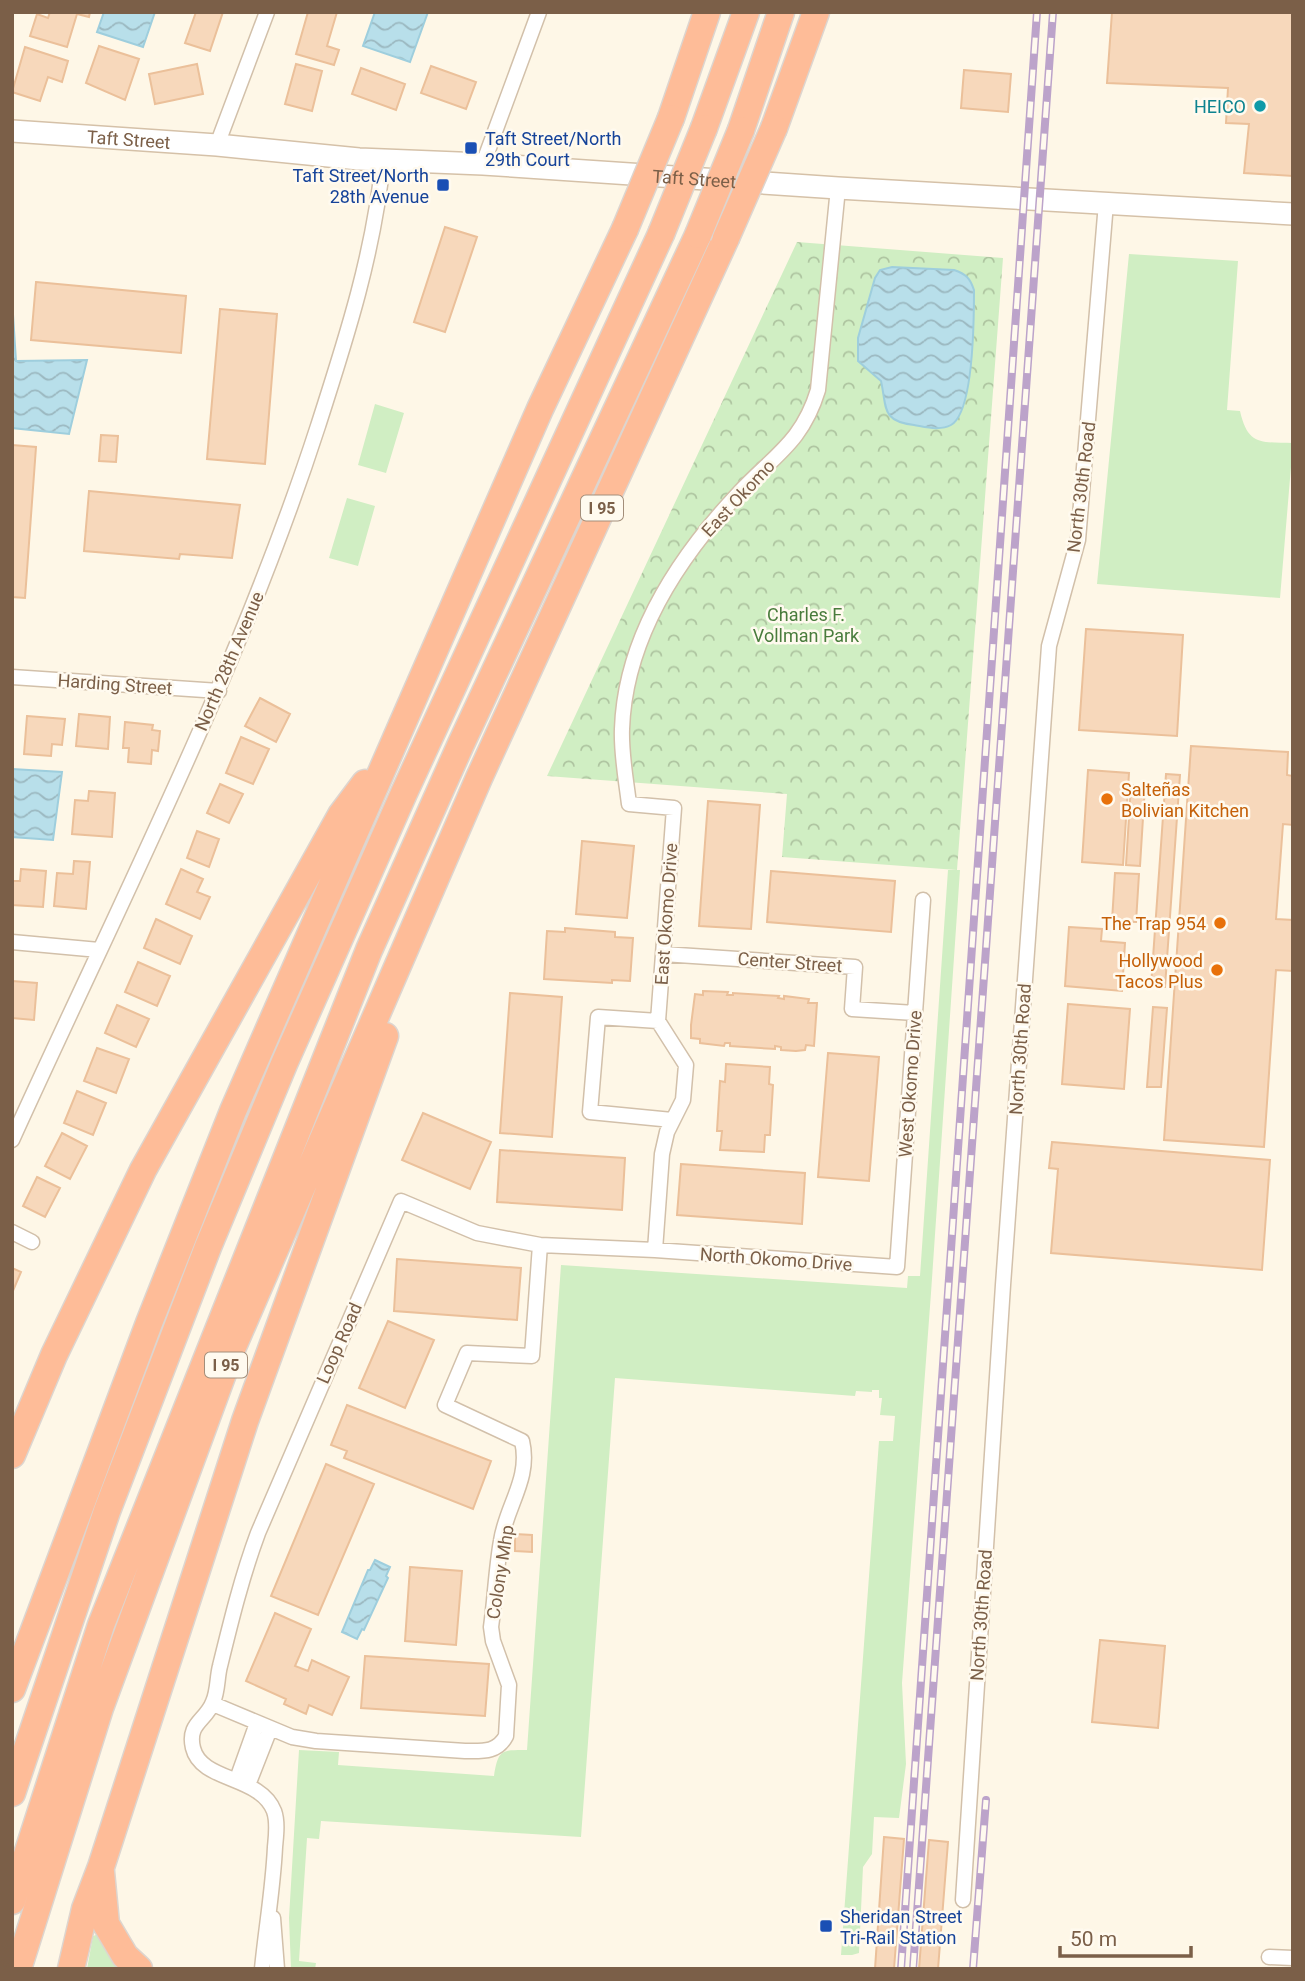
<svg xmlns="http://www.w3.org/2000/svg" width="1305" height="1981" viewBox="0 0 1305 1981" font-family="Roboto,sans-serif">
<style>
.grass{fill:#d0eec3}
.park{fill:url(#park-crowns)}
.water{fill:url(#water-waves);stroke:#9ecedd;stroke-width:2}
.building{fill:#f7d8bb;stroke:#ebc09a;stroke-width:2}
.lines{fill:none;stroke-linecap:round;stroke-linejoin:round}
.street-casing{stroke:#d2c0aa;stroke-width:17}
.secondary-casing{stroke:#d5c1a8;stroke-width:24}
.highway-casing{stroke:#ddd5cf;stroke-width:29}
.street{stroke:#fff;stroke-width:14}
.secondary{stroke:#fff;stroke-width:21}
.highway{stroke:#febc98;stroke-width:26}
.rail-casing{stroke:#bca3ca;stroke-width:8}
.rail{stroke:#fffaef;stroke-width:5;stroke-dasharray:16;stroke-linecap:butt}
.highway-bridge-casing{stroke:#ddd5cf;stroke-width:29;stroke-linecap:butt}
.highway-bridge{stroke:#febc98;stroke-width:26}
.culture-dot{fill:#0f9aa8;stroke:#fffaef;stroke-width:2.5}
.transit-dot{fill:#1a4fb4;stroke:#fffaef;stroke-width:2.5}
.food-dot{fill:#e8710a;stroke:#fffaef;stroke-width:2.5}
.labels{text-anchor:middle;dominant-baseline:central;stroke-width:5;stroke-linejoin:round;paint-order:stroke}
.shield{fill:#fffaef;stroke:#a38e7a;stroke-width:2}
.shield-label{font-size:16px;font-weight:bold;fill:#7b5f48}
.culture-label{font-size:18px;fill:#0d838f;stroke:#fffaef;text-anchor:end}
.transit-label{font-size:18px;fill:#164399;stroke:#fffaef;text-anchor:start}
.street-label{font-size:18px;fill:#7b5f48;stroke:#fffaef}
.park-label{font-size:18px;fill:#497c3c;stroke:#fffaef}
.food-label{font-size:18px;fill:#c56008;stroke:#fffaef;text-anchor:end}
</style>
<defs>
<pattern id="park-crowns" width="20" height="18" patternUnits="userSpaceOnUse" patternTransform="scale(1.75)"><rect width="20" height="18" fill="#d0eec3"/><path d="M2 6a3 3 0 1 1 6 0M12 15a3 3 0 1 1 6 0" fill="none" stroke="#aec4a0"/></pattern>
<pattern id="water-waves" width="16" height="10" patternUnits="userSpaceOnUse" patternTransform="scale(1.75)"><rect width="16" height="10" fill="#b8dfea"/><path d="M0 5q4-4 8 0t8 0" fill="none" stroke="#9bb8c0"/></pattern>
</defs>
<rect width="100%" height="100%" fill="#fef7e7"/>
<path class="grass" d="M1129,254L1238,261L1227,410L1240,411C1248,446 1261,442 1293,443L1280,598L1097,584Z
M375,404L404,413L386,473L358,465Z
M347,498L375,506L358,566L329,558Z
M948,870H960L931,1293L902,1683L906,1764L899,1818L874,1817L872,1854L863,1867L859,1953L852,1955H841L879,1441H893L895,1416L880,1415L882,1398H879V1390H872V1392L856,1391L855,1396L615,1378L581,1837L321,1821L319,1839L307,1838L299,1961L316,1963L315,1969H291L289,1918L299,1750L339,1752L338,1765L494,1776C498,1749 502,1750 527,1750L561,1265L907,1288L908,1276H920Z
M96,1935L100,1937L124,1969H87L93,1936Z"/>
<path class="park" d="M797,242L1003,258L957,870L782,857L787,794L547,776Z"/>
<path class="water" d="M104,12H155L143,47L97,32Z
M375,12H428L410,62L363,46Z
M892,267L954,270C966,274 970,278 974,290C974,316 974,412 951,425C940,431 926,427 914,425C881,421 887,408 881,381L858,361V338L875,278L880,270Z
M12,299L16,361L87,360L69,434L12,428Z
M12,769L62,772L53,840L12,837Z
M375,1560L390,1567L386,1576L388,1578L364,1630L362,1629L357,1639L342,1632L368,1570H370Z"/>
<path class="building" d="M50,12H90L89,17L77,14L67,47L30,36L37,14L48,18Z
M196,12H223L210,51L185,43Z
M308,12H337L327,46L339,50L334,65L296,54Z
M1112,12H1293V176L1244,173L1249,124L1226,123L1228,88L1107,83Z
M99,46L139,59L125,100L86,83Z
M25,47L68,61L62,82L48,77L40,101L12,92Z
M197,64L203,94L155,104L149,74Z
M296,64L322,71L312,111L285,104Z
M431,66L476,82L466,109L421,93Z
M361,68L405,84L396,110L352,94Z
M964,70L1011,74L1008,112L961,108Z
M445,227L477,237L445,332L414,322Z
M36,282L186,296L181,353L31,340Z
M220,309L277,314L265,464L207,459Z
M101,435L118,436L116,462L99,461Z
M12,445L36,447L25,598L12,597Z
M89,491L240,505L232,558L180,554L179,559L84,551Z
M1086,629L1183,635L1177,736L1079,730Z
M260,698L290,714L276,742L245,726Z
M79,714L110,717L108,749L76,746Z
M27,716L65,719L62,745L52,744L51,756L24,754Z
M125,722L153,725L152,730L160,731L158,751L152,750L151,764L128,762L129,748H123Z
M241,737L269,749L253,784L226,773Z
M1191,746L1288,752L1287,775L1293,776V825L1283,824L1276,919L1293,920V971L1276,970L1264,1147L1164,1140Z
M1088,770L1129,773L1123,865L1082,862Z
M1166,774L1180,775L1165,987L1151,986Z
M220,784L243,794L229,823L207,813Z
M1131,785L1145,786L1140,866L1126,865Z
M89,791L115,793L112,837L72,834L75,800L88,801Z
M708,801L760,805L751,929L699,926Z
M197,831L219,839L209,867L187,858Z
M582,841L634,846L627,918L576,914Z
M74,861L90,862L86,909L54,906L57,873L73,874Z
M21,869L46,871L43,907L12,905V881H20Z
M181,869L203,879L197,892L210,897L200,919L166,904Z
M771,871L895,881L891,932L767,922Z
M1115,873L1139,874L1136,922L1112,921Z
M156,919L192,936L180,964L144,948Z
M1069,927L1102,929L1101,941L1125,943L1122,991L1065,986Z
M565,928L615,932V937L633,938L630,981L612,980V983L544,979L547,931L565,932Z
M138,962L170,976L157,1006L125,992Z
M12,981L37,983L34,1020L12,1018Z
M703,991L728,992L727,995H733V993L779,996L778,998L784,999V996L809,999L808,1003H817L814,1046L806,1045L805,1050L796,1051L781,1050V1047L775,1046V1049L730,1046V1043H725L724,1046L700,1043V1039L691,1038V1025L695,994L703,995Z
M510,993L562,997L552,1137L500,1133Z
M1068,1004L1130,1009L1124,1089L1062,1084Z
M117,1005L149,1019L136,1047L105,1033Z
M1153,1007L1167,1008L1161,1087H1147Z
M97,1048L129,1059L116,1093L84,1081Z
M828,1053L879,1057L869,1181L818,1177Z
M726,1064L770,1067L769,1084L773,1085L770,1135H765L764,1152L720,1150L722,1131H717L720,1081L725,1082Z
M77,1091L106,1103L93,1135L64,1123Z
M423,1113L491,1142L470,1189L402,1160Z
M62,1133L87,1146L70,1179L45,1166Z
M1052,1142L1270,1160L1262,1270L1051,1253L1058,1169L1049,1168Z
M500,1150L625,1158L622,1210L497,1202Z
M681,1164L805,1173L802,1224L677,1215Z
M37,1177L60,1188L45,1217L23,1206Z
M397,1259L521,1268L517,1320L394,1311Z
M12,1268L21,1272L12,1293Z
M388,1321L434,1340L405,1408L359,1388Z
M347,1405L491,1461L473,1509L344,1458L347,1451L331,1445Z
M326,1464L374,1484L318,1615L271,1596Z
M515,1534L532,1535V1552L515,1551Z
M410,1567L462,1571L456,1645L405,1641Z
M275,1613L311,1629L295,1666L308,1671L312,1660L349,1677L332,1715L309,1705L306,1714L284,1704L286,1699L246,1681Z
M1100,1640L1165,1646L1158,1728L1092,1722Z
M365,1656L489,1664L485,1716L361,1708Z
M884,1837L904,1839L894,1969H875Z
M929,1840L948,1842L938,1969H919Z"/>
<g class="lines">
<defs>
<path id="street" d="M217,145L267,12
M483,164L539,12
M12,677L219,691
M12,942L99,950
M663,954L855,967L852,1009L915,1013
M658,1021L598,1017L590,1112L672,1120
M12,1140C119,904 238,673 318,426C346,339 374,253 383,160
M12,1232L32,1242
M655,1250L662,1154L667,1132L683,1100L686,1065L658,1021L674,808L629,804C626,779 621,754 622,729C625,639 678,558 738,494C773,456 802,443 818,390L838,188
M213,1704L292,1737L316,1741L465,1751C482,1751 497,1753 506,1736L509,1685L493,1641L491,1627C495,1599 496,1569 501,1541C506,1506 531,1479 522,1441L445,1405L467,1353L532,1356L540,1245
M237,1779L257,1723
M248,1785L270,1729
M963,1900L1003,1285L1049,646L1078,540L1106,203
M273,1918L277,1969
M1269,1957L1293,1958
M262,1969C266,1928 273,1889 275,1847C276,1836 278,1822 274,1811C260,1775 201,1782 193,1748C187,1723 206,1721 213,1702C218,1691 217,1677 220,1666C231,1621 242,1576 258,1533L401,1201L477,1233L540,1245L655,1250L897,1267L923,900"/>
<g id="secondary">
<path id="s1" d="M12,131L217,145L359,159L483,164L838,188L1293,214"/>
</g>
<path id="highway" d="M671,118L707,12
M704,128L746,12
M774,128L816,12
M741,130L781,12
M12,1455L54,1355L143,1170L341,815L365,783
M12,1689L149,1323L233,1111L540,409L625,229
M12,1793L107,1511L208,1247L284,1064L404,793L661,234
M101,1872L106,1924L125,1956L139,1969
M12,1901L101,1625L369,950L461,744L698,235
M18,1969L100,1708L232,1349L479,778L726,238
M71,1969L85,1909L101,1867L245,1421L385,1036"/>
</defs>
<use href="#street" class="street-casing"/>
<use href="#secondary" class="secondary-casing"/>
<use href="#highway" class="highway-casing"/>
<use href="#street" class="street"/>
<use href="#secondary" class="secondary"/>
<use href="#highway" class="highway"/>
<defs>
<path id="rail" d="M901,1969L1037,12
M913,1969L1053,12
M973,1969L986,1800"/>
</defs>
<use href="#rail" class="rail-casing"/>
<use href="#rail" class="rail"/>
<defs>
<path id="highway-bridge" d="M625,229L671,118
M661,234L704,128
M698,235L741,130
M726,238L774,128"/>
</defs>
<use href="#highway-bridge" class="highway-bridge-casing"/>
<use href="#highway-bridge" class="highway-bridge"/>
</g>
<circle class="culture-dot" cx="1260" cy="106" r="7"/>
<g class="transit-dot">
<rect x="464" y="141" width="14" height="14" rx="3.5"/>
<rect x="436" y="178" width="14" height="14" rx="3.5"/>
<rect x="819" y="1919" width="14" height="14" rx="3.5"/>
</g>
<g class="food-dot">
<circle cx="1107" cy="799" r="7"/>
<circle cx="1220" cy="923" r="7"/>
<circle cx="1217" cy="970" r="7"/>
</g>
<g class="labels">
<g class="shield">
<rect x="581" y="495.5" width="42" height="25" rx="5"/>
<rect x="205" y="1352.5" width="42" height="25" rx="5"/>
</g>
<g class="shield-label">
<text x="602" y="508">I 95</text>
<text x="226" y="1365">I 95</text>
</g>
<g class="culture-label">
<text x="1246" y="106">HEICO</text>
</g>
<g class="transit-label">
<text x="485" y="138">Taft Street/North<tspan x="485" dy="21">29th Court</tspan></text>
<text x="429" y="175" text-anchor="end">Taft Street/North<tspan x="429" dy="21">28th Avenue</tspan></text>
<text x="840" y="1916">Sheridan Street<tspan x="840" dy="21">Tri-Rail Station</tspan></text>
</g>
<g class="street-label">
<text stroke="none"><textPath href="#s1" startOffset="117">Taft Street</textPath></text>
<text stroke="none"><textPath href="#s1" startOffset="684">Taft Street</textPath></text>
<text transform="translate(1081 487) rotate(-83)">North 30th Road</text>
<text transform="translate(738 498) rotate(-47)">East Okomo</text>
<text transform="translate(229 661) rotate(-67)">North 28th Avenue</text>
<text transform="translate(115 684) rotate(4)">Harding Street</text>
<text transform="translate(666 914) rotate(-86)">East Okomo Drive</text>
<text transform="translate(790 962) rotate(4)">Center Street</text>
<text transform="translate(1020 1049) rotate(-86)">North 30th Road</text>
<text transform="translate(910 1084) rotate(-86)">West Okomo Drive</text>
<text transform="translate(776 1259) rotate(4)">North Okomo Drive</text>
<text transform="translate(339 1343) rotate(-66)">Loop Road</text>
<text transform="translate(500 1572) rotate(-81)">Colony Mhp</text>
<text transform="translate(981 1615) rotate(-86)">North 30th Road</text>
</g>
<g class="park-label">
<text x="806" y="614">Charles F.<tspan x="806" dy="21">Vollman Park</tspan></text>
</g>
<g class="food-label">
<text x="1121" y="789" text-anchor="start">Salteñas<tspan x="1121" dy="21">Bolivian Kitchen</tspan></text>
<text x="1206" y="923">The Trap 954</text>
<text x="1203" y="960">Hollywood<tspan x="1203" dy="21">Tacos Plus</tspan></text>
</g>
</g>
<rect width="1305" height="1981" fill="none" stroke="#7b5f48" stroke-width="28"/>
<path d="M1060 1946v10h131v-10" fill="none" stroke="#7b5f48" stroke-width="3.5"/>
<text x="1070" y="1946" font-size="21" fill="#7b5f48" stroke="#fffaef" stroke-width="5" paint-order="stroke">50 m</text>
</svg>
